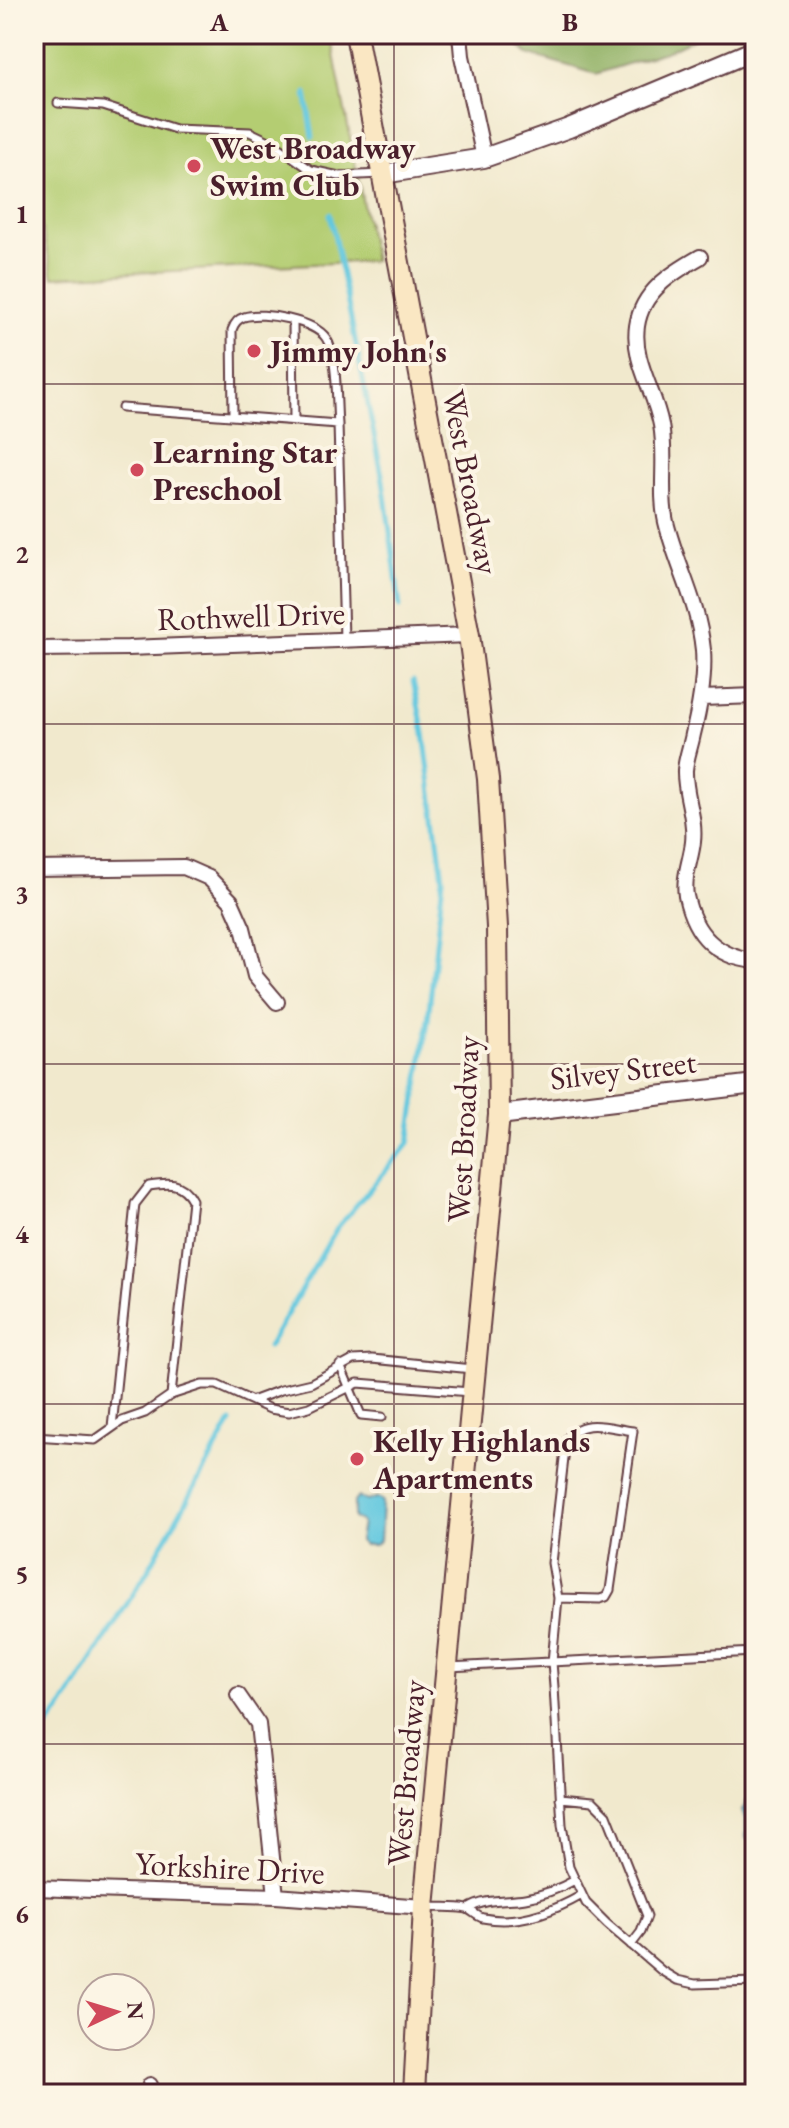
<svg xmlns="http://www.w3.org/2000/svg" width="789" height="2128" viewBox="0 0 789 2128" font-family="'EB Garamond',serif">
<style>
.green{fill:#b4cd72;stroke:#7f764e;stroke-width:2}
.forest{fill:#8fb064;stroke:#6c6848;stroke-width:2}
.water{fill:#62c8df;stroke:#567485;stroke-width:2}
.lines{fill:none;stroke-linecap:round;stroke-linejoin:round}
.stream{stroke:#62c8df;stroke-width:5}
.service-casing{stroke:#633d43;stroke-width:11}
.minor-casing{stroke:#633d43;stroke-width:18}
.tertiary-casing{stroke:#633d43;stroke-width:22}
.secondary-casing{stroke:#633d43;stroke-width:24}
.service{stroke:#fff;stroke-width:7}
.minor{stroke:#fff;stroke-width:14}
.tertiary{stroke:#fff;stroke-width:18}
.secondary{stroke:#fae7c3;stroke-width:20}
.grid{fill:none;stroke:#4a1f2b;stroke-width:2;stroke-opacity:0.55}
.poi-dot{fill:#d1495b;stroke:#fcf5e5;stroke-width:3}
.labels{text-anchor:middle;dominant-baseline:central;stroke-width:8;stroke-linejoin:round;paint-order:stroke}
.poi-label{font-size:32px;font-weight:bold;fill:#4a1f2b;stroke:#fcf5e5;text-anchor:start}
.street-label{font-size:32px;fill:#4a1f2b;stroke:#fcf5e5}
.neatline{fill:none;stroke:#4a1f2b;stroke-width:3}
.grid-label{font-size:26px;text-anchor:middle;font-weight:bold;fill:#4a1f2b}
</style>
<rect width="100%" height="100%" fill="#fcf5e5"/>
<filter id="ink" filterUnits="userSpaceOnUse"><feTurbulence type="fractalNoise" baseFrequency=".0125" numOctaves="2"/><feDisplacementMap in="SourceGraphic" scale="16" xChannelSelector="R" yChannelSelector="G"/><feConvolveMatrix kernelMatrix="1 2 1 2 8 2 1 2 1" color-interpolation-filters="sRGB"/></filter>
<filter id="wash" filterUnits="userSpaceOnUse"><feTurbulence type="fractalNoise" baseFrequency=".006" numOctaves="4" result="noise"/><feDisplacementMap in="SourceGraphic" scale="32" xChannelSelector="R" yChannelSelector="G"/><feGaussianBlur stdDeviation="1.8" result="paint"/><feColorMatrix in="noise" values="0 0 0 0 0 0 0 0 0 0 0 0 0 0 0 0 0 1.4 0 .05"/><feComposite in="paint" operator="in"/></filter>
<g filter="url(#wash)">
<rect width="100%" height="100%" fill="#f1e9cd"/>
<path class="green" d="M34,34H330L374,261L53,277L34,192Z"/>
<path class="forest" d="M507,34H703L668,51L596,74L528,54Z"/>
<path class="water" d="M358,1497L367,1501L377,1498L382,1501L380,1540L375,1545H363L359,1541L362,1523L354,1518V1502Z
M755,1798V1844L746,1838V1821L742,1811L748,1799Z"/>
<g class="lines">
<path class="stream" d="M306,93L313,137
M330,214L383,480L400,607
M268,1347L337,1228L409,1143L428,1020L443,878L424,733L413,681
M34,1743L60,1711L147,1572L231,1422"/>
</g>
</g>
<g filter="url(#ink)">
<g class="lines">
<defs>
<path id="service" d="M58,103L103,106L175,129L250,132L273,143L311,170L339,176L381,174
M293,321L294,421
M122,408L338,424L344,639
M233,416L232,330C234,324 237,319 244,317C263,311 315,321 326,338C338,356 336,402 338,424
M340,1365L361,1415L382,1417
M254,1400L281,1390L311,1383L353,1360L372,1359L472,1369
M112,1427L135,1204L149,1186C168,1183 182,1181 192,1200L171,1395
M34,1436L95,1440L122,1421L145,1413L171,1395L202,1385H217L270,1409L289,1412L309,1407L358,1383L470,1392
M558,1598L600,1599L606,1597L610,1590L633,1431C609,1428 580,1416 566,1441L552,1563L558,1598L552,1662L554,1687L562,1825L569,1867L586,1903L607,1924L662,1971L677,1980L695,1984L755,1982
M448,1667L755,1652
M560,1798L593,1801L607,1815L647,1916L641,1932L631,1945
M428,1907C440,1908 455,1906 467,1909C473,1911 477,1917 483,1918C517,1925 554,1911 582,1895
M468,1909C485,1898 506,1901 525,1898C544,1895 559,1889 575,1880"/>
<path id="minor" d="M460,34L462,56L484,158
M700,257C672,273 642,291 637,326C632,361 655,391 661,425C667,457 659,491 666,522C677,567 698,601 703,650C705,678 700,706 693,734C691,745 686,758 685,770C684,794 696,817 693,842C691,860 683,877 686,896C694,934 716,957 755,961
M34,649L128,648L469,635
M702,698L755,696
M34,869L184,867L209,878L231,901L243,928L255,976L277,1002
M238,1695L258,1724L276,1896
M34,1888L276,1896L424,1907
M150,2094V2085"/>
<path id="tertiary" d="M383,174L484,158L569,128L755,50
M499,1115L755,1084"/>
<path id="secondary" d="M356,34L469,635L488,779L497,927L499,1115L424,1907L414,2094"/>
</defs>
<use href="#service" class="service-casing"/>
<use href="#minor" class="minor-casing"/>
<use href="#tertiary" class="tertiary-casing"/>
<use href="#secondary" class="secondary-casing"/>
<use href="#service" class="service"/>
<use href="#minor" class="minor"/>
<use href="#tertiary" class="tertiary"/>
<use href="#secondary" class="secondary"/>
</g>
</g>
<path class="grid" d="M394,34V2094M34,384H755M34,724H755M34,1064H755M34,1404H755M34,1744H755"/>
<g class="poi-dot">
<circle cx="194" cy="166" r="8"/>
<circle cx="254" cy="351" r="8"/>
<circle cx="137" cy="470" r="8"/>
<circle cx="357" cy="1459" r="8"/>
</g>
<g class="labels">
<g class="poi-label">
<text x="210" y="148">West Broadway<tspan x="210" dy="37">Swim Club</tspan></text>
<text x="270" y="351">Jimmy John's</text>
<text x="153" y="452">Learning Star<tspan x="153" dy="37">Preschool</tspan></text>
<text x="373" y="1441">Kelly Highlands<tspan x="373" dy="37">Apartments</tspan></text>
</g>
<g class="street-label">
<text transform="translate(471 482) rotate(79)">West Broadway</text>
<text transform="translate(251 616) rotate(-2)">Rothwell Drive</text>
<text transform="translate(623 1070) rotate(-7)">Silvey Street</text>
<text transform="translate(463 1129) rotate(-87)">West Broadway</text>
<text transform="translate(406 1773) rotate(-85)">West Broadway</text>
<text transform="translate(230 1868) rotate(3)">Yorkshire Drive</text>
</g>
</g>
<rect width="789" height="2128" fill="none" stroke="#fcf5e5" stroke-width="88"/>
<g transform="translate(116 2012) rotate(86)"><circle r="38" fill="#fcf5e5" stroke="#b59f9b" stroke-width="2"/>
<path d="M0-6L14 30L0 20L-14 30Z" fill="#d1495b"/>
<text y="-12" font-size="22" font-weight="bold" text-anchor="middle" fill="#4a1f2b">N</text>
</g>
<rect x="44" y="44" width="701" height="2040" class="neatline"/>
<g class="grid-label">
<text x="219" y="31">A</text>
<text x="570" y="31">B</text>
<text x="22" y="223">1</text>
<text x="22" y="563">2</text>
<text x="22" y="903">3</text>
<text x="22" y="1243">4</text>
<text x="22" y="1583">5</text>
<text x="22" y="1923">6</text>
</g>
</svg>
